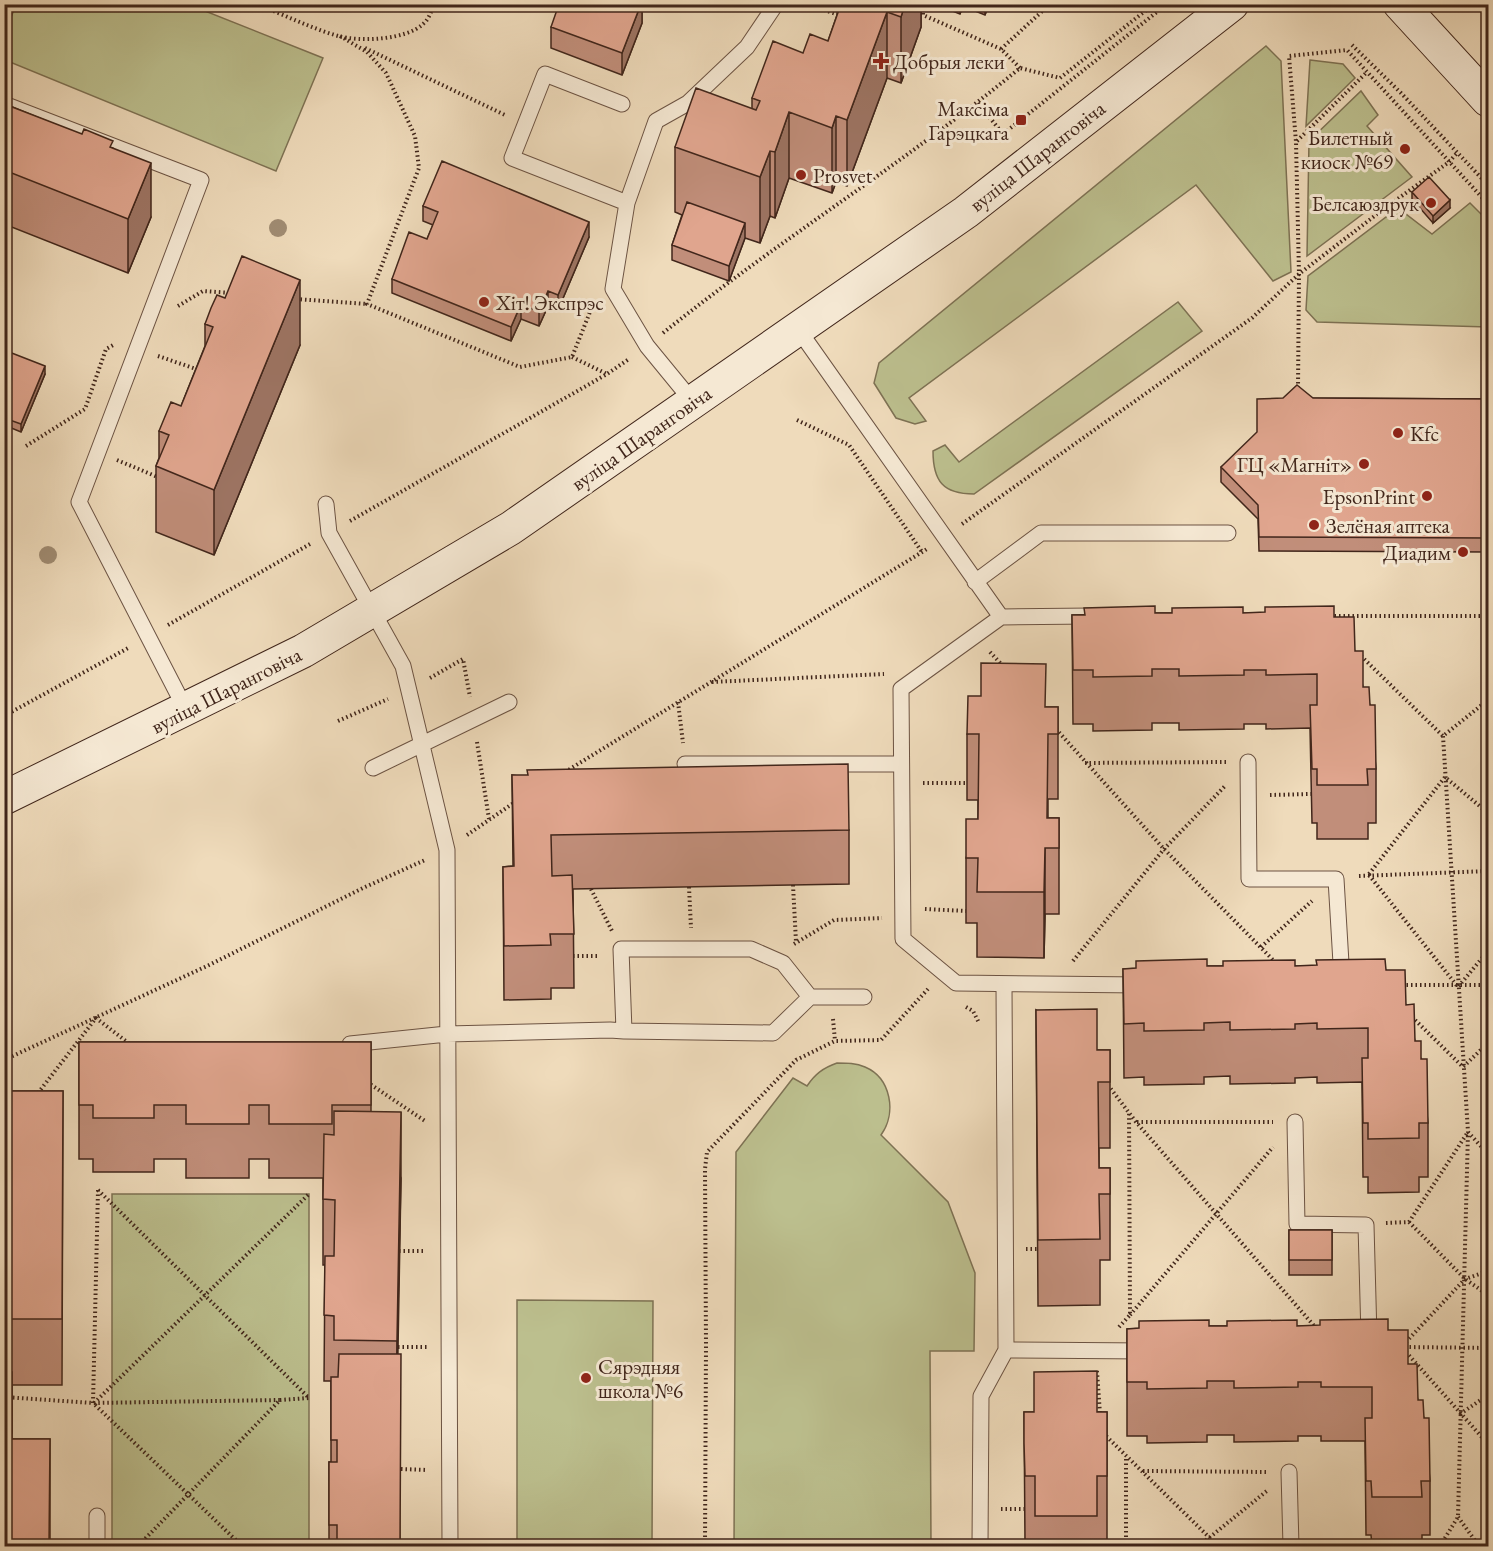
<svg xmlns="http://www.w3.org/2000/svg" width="1493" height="1551" viewBox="0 0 1493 1551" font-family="'EB Garamond',serif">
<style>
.green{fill:#bcbf8e;stroke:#7e7254;stroke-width:1.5}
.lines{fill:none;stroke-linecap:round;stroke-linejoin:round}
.lane-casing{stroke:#6c5343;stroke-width:17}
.secondary-casing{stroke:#41261b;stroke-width:35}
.path{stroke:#41261b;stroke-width:4;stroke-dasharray:1.5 3;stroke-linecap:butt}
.lane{stroke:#f5e8d3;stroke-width:15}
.secondary{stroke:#f5e8d3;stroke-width:33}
.tree{fill:#a08c73}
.wall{fill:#c18e7a;stroke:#41261b;stroke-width:1.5}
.shaded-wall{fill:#9d7463;stroke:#41261b;stroke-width:1.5}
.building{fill:#e0a58e;stroke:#41261b;stroke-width:1.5}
.poi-dot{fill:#8f2418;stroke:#f5e8d3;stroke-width:2}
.labels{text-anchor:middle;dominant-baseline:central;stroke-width:6;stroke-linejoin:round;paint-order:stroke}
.poi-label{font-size:21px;fill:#41261b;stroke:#f5e8d3;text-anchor:start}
.street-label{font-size:21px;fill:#41261b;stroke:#f5e8d3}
</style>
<rect width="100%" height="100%" fill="#efdbbb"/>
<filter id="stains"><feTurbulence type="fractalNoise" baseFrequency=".00333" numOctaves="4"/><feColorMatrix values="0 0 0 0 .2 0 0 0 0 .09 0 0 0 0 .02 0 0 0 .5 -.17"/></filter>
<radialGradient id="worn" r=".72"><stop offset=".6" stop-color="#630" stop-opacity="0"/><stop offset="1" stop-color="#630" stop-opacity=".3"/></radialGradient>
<path class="green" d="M16,5H190L323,58L276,171L5,60V32Z
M1266,46L1281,61L1291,272L1273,281L1196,185L909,398L926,421L915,424L896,418L874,383L879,363Z
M1310,60L1343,64L1355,78L1306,126Z
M1361,91L1378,115L1367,126L1412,177L1307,256L1309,141Z
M1470,203L1488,221V327L1317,322L1306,310L1308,276L1398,208L1432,234Z
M1178,302L1202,331L974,494C943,494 933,481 933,451L945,445L959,462Z
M837,1063C847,1063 856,1063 865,1067C891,1078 897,1113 881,1135L948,1202L975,1273L974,1351H930L931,1546H734L736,1152L793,1078L807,1086C815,1074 823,1068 837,1063Z
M112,1194H309V1546H112Z
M517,1300L653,1301L652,1546H517Z"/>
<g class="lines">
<defs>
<path id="lane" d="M4,104L201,180L79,502L186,710
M622,104L545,74L512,158L627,203
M798,329L1001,617
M693,402L647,346L613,289L627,203L656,121L688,103L747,47L776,4
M326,504L329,533L403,666L447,850L450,1546
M975,582L1041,533H1228
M1092,616L1001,617L901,689L903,939L956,983L1142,985
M1248,762L1249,879H1336L1342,980
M685,764H901
M373,768L509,702
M810,997H864
M350,1044L447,1034L610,1030L624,1031L773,1033L810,997L783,963L751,949H621L624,1031
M1295,1122L1297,1224L1366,1225L1369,1337
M1006,1350L1147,1351
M1289,1472L1291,1546
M97,1546V1516
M980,1546L981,1396L1006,1350L1004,985"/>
<path id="secondary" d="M1400,4L1488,100
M4,798L303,651L511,528L966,212L1232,4"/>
</defs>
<use href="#lane" class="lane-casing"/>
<use href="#secondary" class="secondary-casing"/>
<path class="path" d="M257,4C284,15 311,28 338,36C360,42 406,40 423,24C429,19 431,12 434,4
M807,4L842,16
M923,4V15L1001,49
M1476,4L1488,18
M340,36L367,52L386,73L415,136L419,168L367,304L520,367L572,357L594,302
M1352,45L1401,93L1488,185
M365,48L505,115
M1020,68L1001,49L1050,4
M978,103L1003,134L1167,4
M1297,141L1366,73
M296,299L367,304
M178,306L203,291L232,293
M663,333C779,240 906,162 1020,68L1060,78L1154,4
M158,356L199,370
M572,357L607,374
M1298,388L1299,274L1296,142L1289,56L1347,50L1488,204
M797,420L849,445L922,552
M26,446L85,409L106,349L115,344
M117,460L160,478
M350,521L607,374L629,359
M962,524L1252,318L1299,274L1385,208L1449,162L1458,152
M1330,616H1488
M168,625L310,544
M990,652L1003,666
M1361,656L1443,736L1488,700
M430,678L463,659L470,697
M712,682L884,674
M678,702L683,743
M4,716L130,647
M338,721L388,699
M1056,729L1164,849L1277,964
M477,742L489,819
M1085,763L1226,762
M565,772L927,549
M923,783H968
M1270,795L1311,794
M467,835L515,802
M1369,874L1445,777L1488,813
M1369,875L1458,987L1488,951
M1359,876L1488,871
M793,885L796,942
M689,887L691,928
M591,889L612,931
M925,909L966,911
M794,944L834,920L882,918
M1261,947L1312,901
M573,956H599
M1073,961L1164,849L1225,786
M1402,985H1488
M966,1007L973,1011L979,1023
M1412,1017L1463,1067L1488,1043
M833,1019L835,1041
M4,1060L207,966L363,888L425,860
M367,1082L425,1121
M1108,1085L1136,1122L1316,1328
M38,1093L96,1018L131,1045
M1137,1122H1273
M1468,1132L1488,1154
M98,1190L93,1403L242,1546
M98,1190L309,1398L280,1400
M1409,1222L1465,1279L1488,1295
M1409,1222L1468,1132
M1386,1223L1409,1222
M1026,1249H1037
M399,1251H426
M1130,1315L1273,1147
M1119,1327L1130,1315L1129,1112
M1406,1342L1465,1279L1488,1271
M398,1347H427
M1405,1347L1488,1348
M1406,1352L1488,1444
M1097,1371L1100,1414
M4,1397L93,1403L280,1400L138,1546
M94,1403L309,1194
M1460,1414L1488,1395
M1103,1433L1218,1546
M401,1469L427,1470
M1143,1471L1267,1472
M1001,1509H1024
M1458,1517L1479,1546
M705,1546L706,1345L705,1169L707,1152L796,1060L835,1041L881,1040L928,989
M1126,1546V1457
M1199,1546L1268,1490
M1440,1546L1458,1517L1468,1132L1443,736"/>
<use href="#lane" class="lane"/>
<use href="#secondary" class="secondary"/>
</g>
<g class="tree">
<circle cx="278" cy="228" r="9"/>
<circle cx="48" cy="555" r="9"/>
</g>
<path class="wall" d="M642,4V23L622,75L551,48V27Z
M837,4H921V27L901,83L887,78L847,186L836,182L832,193L789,178L775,218L770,216L760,243L745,238L729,281L672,260V245L682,215L675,212V147L752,109V98L803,53L828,41L837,15Z
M935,4H989L985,15L963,6L960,14Z
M4,94L10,106L113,148L151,217L128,273L4,224Z
M1412,192L1450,208L1433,223L1412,199Z
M423,206L589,237L558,310L548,306L539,326L521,319L511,341L392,293V279L427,239L433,225L423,221Z
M205,324L300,345L214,555L156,532V466L159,458V431L181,406L205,346Z
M4,350L45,374L21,432L4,425Z
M1313,398L1488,399V552L1259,551L1258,519L1221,482V467Z
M1155,613H1243L1334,617L1355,651L1363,687L1370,705L1376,769V823H1368V839H1317V823H1312L1310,728L1266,729V724H1244V729L1179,730V723H1152V730L1093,731V724H1073L1072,615Z
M1046,707H1058V799H1048V818H1059V914H1045L1044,958L977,957V923H966V858L978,819V800H967V734Z
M512,775L849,830V884L573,889L574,988H551V999L504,1000L503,867L513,866Z
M1207,966H1295L1386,970L1406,1005L1415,1041L1421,1059L1428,1123V1177H1419V1192L1368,1193V1177H1363L1362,1082L1317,1083V1077L1295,1078V1083L1230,1084V1076L1204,1077V1084L1144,1085V1077L1124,1078L1123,969Z
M1036,1010L1097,1050H1110V1148H1099V1168H1110V1260H1100V1305L1038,1306Z
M79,1042H371V1112L401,1178L397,1354L400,1546H329V1462H331V1381H324L325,1265H323V1178H269V1159H249V1178H186V1159H154V1172H93V1159H79Z
M4,1091H63L62,1385H12V1439H50V1546H4Z
M1289,1230H1332V1275H1289Z
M1209,1326H1297L1388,1330L1408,1364L1418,1400L1424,1418L1430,1481V1535H1422V1546H1372L1371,1535H1366L1365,1441H1321V1436H1298V1441L1234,1442V1435H1207V1442L1147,1443V1436H1127V1329Z
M1024,1412H1107V1542H1097V1546H1035V1542H1025Z"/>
<path class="shaded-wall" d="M641,4H642V23L622,75V53Z
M905,4H921V27L901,83V17Z
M960,4H963L960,14Z
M985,4H989L985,15Z
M887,12V78L847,186V120Z
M789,112V178L775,218V152Z
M836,116V182L832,193V128Z
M770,151V216L760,243V177Z
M151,163V217L128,273V219Z
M1450,200V208L1433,223V216Z
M589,222V237L558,310V295Z
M745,223V238L729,281V266Z
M300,280V345L214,555V490Z
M548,291V306L539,326V312Z
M521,304V319L511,341V327Z
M45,366V374L21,432V424Z
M1045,848V914L1044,958V892Z
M401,1112V1178L397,1407V1341Z"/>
<path class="building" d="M559,4H641L622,53L551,27Z
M841,4H905L901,17L887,12L847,120L836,116L832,128L789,112L775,152L770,151L760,177L675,147L696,88L756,110L760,101L752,98L773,41L803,53L810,34L828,41Z
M4,94L10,96L7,105L82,134L84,129L96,134L113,141L110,147L151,163L128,219L4,170Z
M442,161L589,222L558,295L548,291L539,312L521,304L511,327L392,279L409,232L427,239L438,212L423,206Z
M1429,177L1450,200L1433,216L1412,192Z
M687,202L745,223L729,266L672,245Z
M242,256L300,280L214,490L156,466L169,435L159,431L171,402L181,406L213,327L205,324L211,308L217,295L225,298Z
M4,350L45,366L21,424L4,418Z
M1297,385L1313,398L1488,399V538L1259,537L1258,505L1221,467L1257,432V399L1283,398Z
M1155,606V613H1172V608L1243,607V613L1265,612V607L1334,606V617H1354L1355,651H1363V687H1369L1370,705H1375L1376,769H1367L1368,785H1317V769H1312L1310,705H1317V674L1266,675V670H1244V675L1179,676V669H1152V676L1093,677V670H1073L1072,615H1085L1084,608Z
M981,663L1046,664L1045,707H1058V734H1048L1047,818H1059V848H1045L1044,892H977L978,858H966V819H978L979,734H967L968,696H981Z
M848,764L849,830L551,835L552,876L572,875L574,934H550L551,945L504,946L503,867L514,866L512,775H528L527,770Z
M1207,959V966H1223V961L1295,960V966L1317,965L1316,960L1385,959L1386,970H1405L1406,1005L1414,1004L1415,1041H1421V1059H1427L1428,1123H1419V1138L1368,1139V1123H1363L1362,1058H1368V1028L1317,1029V1023L1295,1024V1029L1230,1030V1022L1204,1023V1030L1144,1031V1023L1124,1024L1123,969L1136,968V961Z
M1097,1009V1050H1110V1082H1098L1099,1168H1110V1194H1099L1100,1239L1038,1240L1036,1010Z
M79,1042H371V1105H332V1124H269V1105H249V1124H186V1105H154V1118H93V1105H79Z
M4,1091H63L62,1319H4Z
M334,1111L401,1112L397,1341L334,1340V1316L324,1315L325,1256H334L335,1200L323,1199L324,1134L334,1135Z
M1289,1230H1332V1260H1289Z
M1388,1319V1330H1408V1364H1417L1418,1400H1423L1424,1418H1429L1430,1481H1421L1422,1497H1372L1371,1481H1366L1365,1418H1372V1387H1321V1382H1298V1387L1234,1388V1381H1207V1388L1147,1389V1382H1127V1329L1139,1328V1321L1209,1320V1326H1227V1321L1297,1320V1326L1320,1325V1320Z
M339,1354H401L400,1546H337V1525H329V1462H337V1440H331V1377H338Z
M1097,1371V1412H1107V1476H1097V1516H1035V1476H1025L1024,1443V1412H1034V1372Z
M4,1372H12V1433H4Z
M4,1439H50L49,1546H4Z"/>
<g class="poi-dot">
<path d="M878 52h6v6h6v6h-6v6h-6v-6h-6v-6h6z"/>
<rect x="1015" y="114" width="12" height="12" rx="3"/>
<circle cx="1405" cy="149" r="6"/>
<circle cx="801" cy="175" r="6"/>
<circle cx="1431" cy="203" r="6"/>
<circle cx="484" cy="302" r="6"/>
<circle cx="1398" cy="433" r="6"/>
<circle cx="1364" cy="464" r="6"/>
<circle cx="1427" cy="496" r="6"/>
<circle cx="1314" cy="525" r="6"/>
<circle cx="1463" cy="552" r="6"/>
<circle cx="586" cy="1378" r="6"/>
</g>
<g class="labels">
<g class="poi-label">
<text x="893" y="61">Добрыя леки</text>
<text x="1009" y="108" text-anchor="end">Максіма<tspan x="1009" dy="24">Гарэцкага</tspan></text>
<text x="1393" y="137" text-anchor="end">Билетный<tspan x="1393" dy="24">киоск №69</tspan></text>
<text x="813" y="175">Prosvet</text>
<text x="1419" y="203" text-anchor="end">Белсаюздрук</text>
<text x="496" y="302">Хіт! Экспрэс</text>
<text x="1410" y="433">Kfc</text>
<text x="1352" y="464" text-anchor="end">ГЦ «Магніт»</text>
<text x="1415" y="496" text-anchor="end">EpsonPrint</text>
<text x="1326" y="525">Зелёная аптека</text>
<text x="1451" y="552" text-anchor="end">Диадим</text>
<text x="598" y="1366">Сярэдняя<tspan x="598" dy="24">школа №6</tspan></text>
</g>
<g class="street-label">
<text transform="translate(1037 156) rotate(-38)">вуліца Шаранговіча</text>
<text transform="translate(641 438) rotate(-35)">вуліца Шаранговіча</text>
<text transform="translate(226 690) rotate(-27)">вуліца Шаранговіча</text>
</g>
</g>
<rect width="1493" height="1551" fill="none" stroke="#efdbbb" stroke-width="24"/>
<rect x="6" y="6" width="1481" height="1539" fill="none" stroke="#41261b" stroke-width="3"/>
<rect x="12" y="12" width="1469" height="1527" fill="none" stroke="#41261b" stroke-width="1.5"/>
<rect width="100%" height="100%" filter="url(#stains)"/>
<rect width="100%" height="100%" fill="url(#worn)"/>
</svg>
